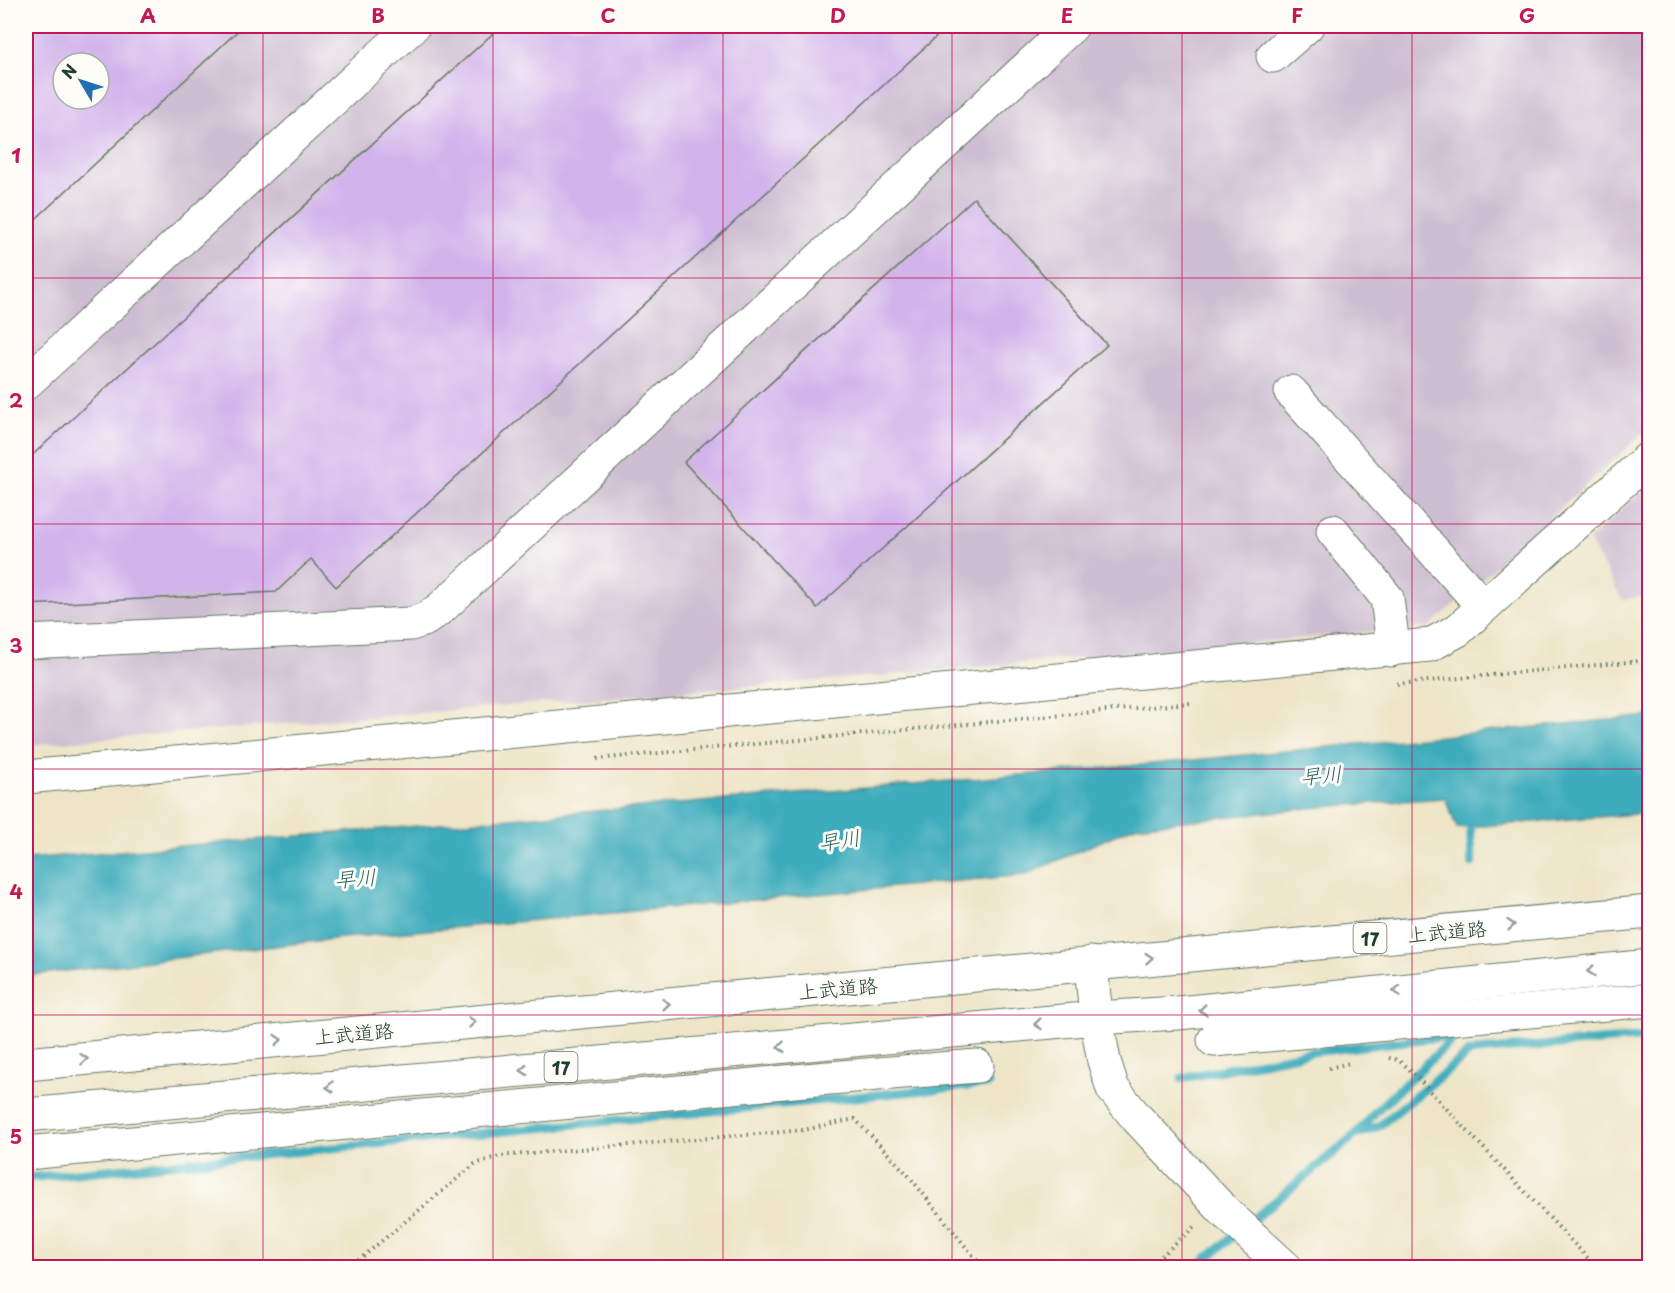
<svg xmlns="http://www.w3.org/2000/svg" width="1675" height="1293" viewBox="0 0 1675 1293" font-family="'Playpen Sans','Klee One',sans-serif">
<style>
.industrial{fill:#cebed2;fill-rule:evenodd}
.water{fill:#3eacbc;stroke:#2e7478;stroke-width:1.5}
.lines{fill:none;stroke-linecap:round;stroke-linejoin:round}
.stream{stroke:#3eacbc;stroke-width:9}
.building{fill:#d2b4eb;fill-rule:evenodd}
.minor-casing{stroke:#677867;stroke-width:35}
.highway-casing{stroke:#677867;stroke-width:35}
.path{stroke:#677867;stroke-width:4;stroke-dasharray:1.5 4.5;stroke-linecap:butt}
.minor{stroke:#fff;stroke-width:33}
.highway{stroke:#fff;stroke-width:33}
.oneway{stroke:#8f9e9a}
.grid{fill:none;stroke:#c2185b;stroke-width:1.5;stroke-opacity:0.55}
.labels{text-anchor:middle;dominant-baseline:central;stroke-width:6;stroke-linejoin:round;paint-order:stroke}
.shield{fill:#fdfcf7;stroke:#62766e;stroke-width:1.5}
.shield-label{font-size:18px;font-weight:bold;fill:#1f3d34}
.street-label{font-size:20px;fill:#1f3d34;stroke:#fdfcf7}
.water-label{font-size:21px;font-style:italic;fill:#2a6464;stroke:#fdfcf7}
.neatline{fill:none;stroke:#c2185b;stroke-width:2}
.grid-label{font-size:20px;text-anchor:middle;font-weight:bold;fill:#c2185b}
</style>
<rect width="100%" height="100%" fill="#fdfcf7"/>
<filter id="ink" filterUnits="userSpaceOnUse"><feTurbulence type="fractalNoise" baseFrequency=".0167" numOctaves="2"/><feDisplacementMap in="SourceGraphic" scale="12" xChannelSelector="R" yChannelSelector="G"/><feConvolveMatrix kernelMatrix="1 2 1 2 8 2 1 2 1" color-interpolation-filters="sRGB"/></filter>
<filter id="wash" filterUnits="userSpaceOnUse"><feTurbulence type="fractalNoise" baseFrequency=".008" numOctaves="4" result="noise"/><feDisplacementMap in="SourceGraphic" scale="24" xChannelSelector="R" yChannelSelector="G"/><feGaussianBlur stdDeviation="1.35" result="paint"/><feColorMatrix in="noise" values="0 0 0 0 0 0 0 0 0 0 0 0 0 0 0 0 0 1.4 0 .05"/><feComposite in="paint" operator="in"/></filter>
<g filter="url(#wash)">
<rect width="100%" height="100%" fill="#eee5c7"/>
<path class="industrial" d="M26,26H1649V428L1429,627L876,676L26,745ZM63,63H99V99H63Z
M1649,484V595L1622,600L1589,540Z"/>
<path class="water" d="M1649,716V813L1457,828L1445,798L1320,807L1135,826L1025,875L342,938L26,976V859L1151,764Z"/>
<g class="lines">
<path class="stream" d="M1470,818L1472,863
M1182,1078L1312,1052L1440,1037L1452,1040L1377,1110L1357,1133
M26,1178L988,1084
M1195,1268L1355,1135L1379,1126L1469,1053L1476,1051L1650,1037"/>
</g>
<g id="blocks">
<path class="building" d="M26,26H243L26,228ZM63,63H99V99H63Z
M501,26H948L336,587L311,559L276,592L26,605V461Z
M974,198L1107,345L817,608L684,462Z"/>
</g>
</g>
<g filter="url(#ink)">
<use href="#blocks" fill-opacity="0" stroke="#677867" stroke-width="1.5"/>
<g class="lines">
<defs>
<path id="minor" d="M1273,56L1307,26
M26,383L413,26
M1291,392L1483,606
M1333,531L1387,598L1391,630V650
M26,642L411,624L426,619L441,608L1072,26
M26,777L1430,645L1458,630L1650,457
M1091,963L1096,1018L1104,1061L1113,1089L1136,1117L1223,1210L1286,1268
M1214,1040L1650,1000
M26,1153L817,1079L977,1066"/>
<path id="highway" d="M26,1064L1650,912
M26,1115L1096,1018L1178,1013L1650,966"/>
</defs>
<use href="#minor" class="minor-casing"/>
<use href="#highway" class="highway-casing"/>
<path class="path" d="M1397,684L1650,660
M597,759L1190,703
M1389,1058L1398,1060L1409,1069L1597,1268
M1329,1068L1350,1063
M349,1268L475,1164L499,1156L804,1130L855,1119L908,1175L983,1268
M1148,1268L1195,1226"/>
<use href="#minor" class="minor"/>
<use href="#highway" class="highway"/>
</g>
<defs><path id="oneway-chevron" d="M-2-3.5L2.5 0L-2 3.5" fill="none" stroke-width="1.6" stroke-linecap="round" stroke-linejoin="round" transform="scale(1.5)"/></defs>
<g class="oneway">
<use href="#oneway-chevron" transform="translate(1511 925) rotate(-5)"/>
<use href="#oneway-chevron" transform="translate(1149 958) rotate(-5)"/>
<use href="#oneway-chevron" transform="translate(1591 971) rotate(174)"/>
<use href="#oneway-chevron" transform="translate(1397 991) rotate(174)"/>
<use href="#oneway-chevron" transform="translate(666 1004) rotate(-5)"/>
<use href="#oneway-chevron" transform="translate(1203 1010) rotate(174)"/>
<use href="#oneway-chevron" transform="translate(472 1022) rotate(-5)"/>
<use href="#oneway-chevron" transform="translate(1038 1024) rotate(174)"/>
<use href="#oneway-chevron" transform="translate(278 1040) rotate(-5)"/>
<use href="#oneway-chevron" transform="translate(781 1047) rotate(175)"/>
<use href="#oneway-chevron" transform="translate(84 1059) rotate(-5)"/>
<use href="#oneway-chevron" transform="translate(524 1070) rotate(175)"/>
<use href="#oneway-chevron" transform="translate(330 1087) rotate(175)"/>
</g>
</g>
<path class="grid" d="M263,26V1268M493,26V1268M723,26V1268M952,26V1268M1182,26V1268M1412,26V1268M26,278H1650M26,524H1650M26,769H1650M26,1015H1650"/>
<g class="labels">
<g class="shield">
<rect x="1353.5" y="923" width="33" height="30" rx="4.5"/>
<rect x="544.5" y="1052" width="33" height="30" rx="4.5"/>
</g>
<g class="shield-label">
<text x="1370" y="938">17</text>
<text x="561" y="1067">17</text>
</g>
<g class="street-label">
<text transform="translate(1447 931) rotate(-5)">上武道路</text>
<text transform="translate(838 988) rotate(-5)">上武道路</text>
<text transform="translate(354 1033) rotate(-5)">上武道路</text>
</g>
<g class="water-label">
<text transform="translate(1321 774) rotate(-5)">早川</text>
<text transform="translate(839 839) rotate(-9)">早川</text>
<text transform="translate(355 877) rotate(-4)">早川</text>
</g>
</g>
<rect width="1675" height="1293" fill="none" stroke="#fdfcf7" stroke-width="66"/>
<g transform="translate(81 81) rotate(309)"><circle r="28" fill="#fdfcf7" stroke="#a4b0a9" stroke-width="1.5"/>
<path d="M0-4.5L10 22L0 15L-10 22Z" fill="#1f6fb2"/>
<text y="-9" font-size="16" font-weight="bold" text-anchor="middle" fill="#1f3d34">N</text>
</g>
<rect x="33" y="33" width="1609" height="1227" class="neatline"/>
<g class="grid-label">
<text x="148" y="23">A</text>
<text x="378" y="23">B</text>
<text x="608" y="23">C</text>
<text x="838" y="23">D</text>
<text x="1067" y="23">E</text>
<text x="1297" y="23">F</text>
<text x="1527" y="23">G</text>
<text x="16" y="163">1</text>
<text x="16" y="408">2</text>
<text x="16" y="653">3</text>
<text x="16" y="899">4</text>
<text x="16" y="1144">5</text>
</g>
</svg>
